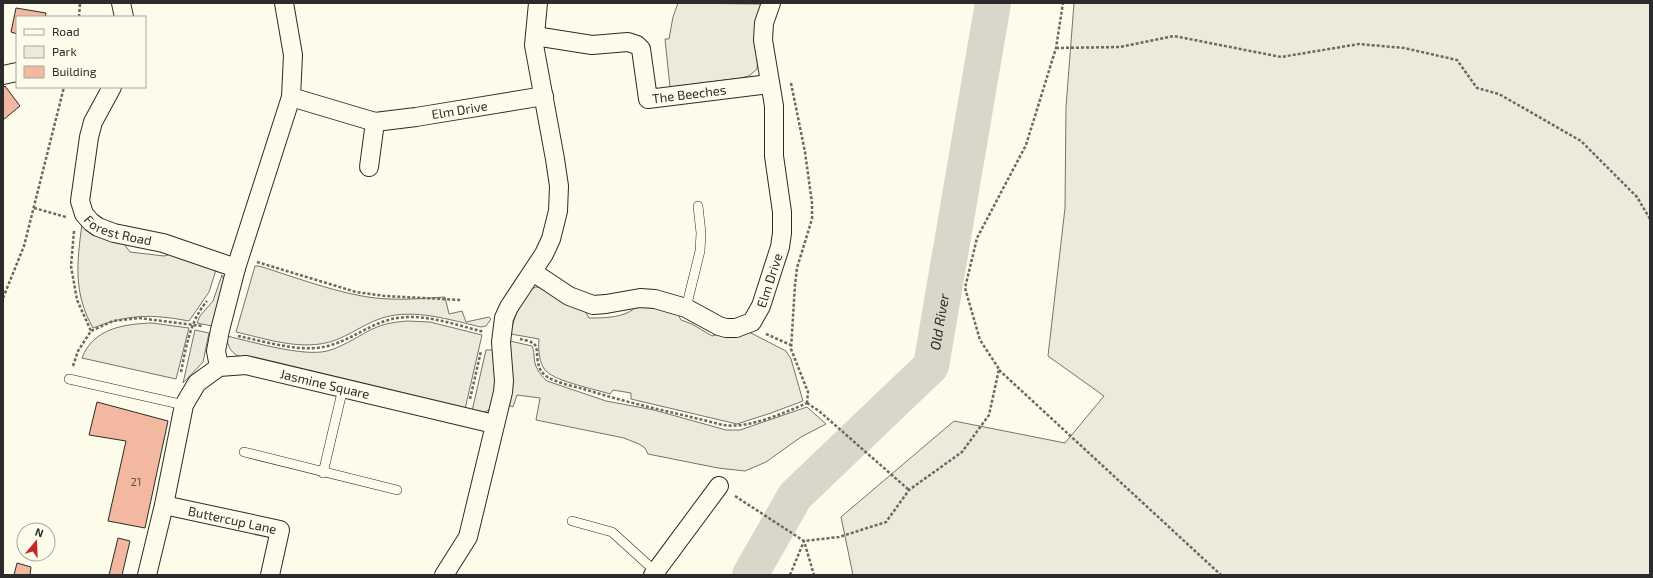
<svg xmlns="http://www.w3.org/2000/svg" width="1653" height="578" viewBox="0 0 1653 578" font-family="'Exo 2',sans-serif">
<style>
.green{fill:#ecebdb;stroke:#74746e}
.lines{fill:none;stroke-linecap:round;stroke-linejoin:round}
.river{stroke:#d8d7c9;stroke-width:36}
.building{fill:#f2b8a0;stroke:#2b2b2b}
.service-casing{stroke:#2b2b2b;stroke-width:10}
.minor-casing{stroke:#2b2b2b;stroke-width:20}
.path{stroke:#6a6964;stroke-width:2.5;stroke-dasharray:3 2;stroke-linecap:butt}
.service{stroke:#fdfbea;stroke-width:9}
.minor{stroke:#fdfbea;stroke-width:18}
.labels{text-anchor:middle;dominant-baseline:central;stroke-width:3;stroke-linejoin:round;paint-order:stroke}
.number-label{font-size:11px;fill:#5d4e48}
.street-label{font-size:13px;fill:#2b2b2b;stroke:#fdfbea}
.water-label{font-size:14px;font-style:italic;fill:#2b2b2b;stroke:#fdfbea}
</style>
<rect width="100%" height="100%" fill="#fdfbea"/>
<path class="green" d="M678,3L762,4L757,69L749,76L741,78L670,87L665,39H669L673,17Z
M1074,3H1650V575H853L841,517L954,421L1065,443L1104,396L1048,356L1065,208L1066,107Z
M82,224L124,244L130,252L164,256L168,255L173,251L216,270L209,292L189,321C151,314 129,314 93,328C73,293 77,262 82,224Z
M255,266H259C298,278 349,298 389,299C408,300 426,298 445,297L449,314L462,311L466,322L489,317L491,319L486,326L481,327C450,320 414,308 382,318C360,325 344,341 320,344C292,348 263,338 236,332Z
M222,275L224,279L212,326L197,323L200,316L213,301Z
M536,287L542,288L585,311L589,318C604,318 626,318 637,306L676,311L681,320L692,324L712,336L721,333L749,332L786,351L791,359L803,401L771,413L737,424L631,399V393L613,390L610,394C595,389 557,382 546,371C539,364 538,349 539,339L511,334C513,319 521,293 536,287Z
M407,321L430,322L482,335L465,409L241,357C232,354 227,347 227,336C253,342 303,357 327,351C346,346 360,334 377,327C387,323 396,322 407,321Z
M152,323L189,328L176,379L82,358C93,328 125,324 152,323Z
M195,330L209,333L203,362L183,383Z
M510,341L532,346C534,350 533,351 534,355C534,366 539,374 547,381L606,401L654,410L726,430H740L807,407L826,424L801,437L766,462L745,471L718,468L648,454L645,448L639,444L624,438L536,420L540,398L517,395L513,407L509,405L512,390Z
M486,350H493C494,363 499,403 487,411C482,414 477,412 472,411Z"/>
<g class="lines">
<path class="river" id="s1" d="M750,575L795,496L931,366L993,3"/>
</g>
<path class="building" d="M16,8L46,13L45,17H17V34L11,32Z
M5,86L20,106L3,120V88Z
M97,402L168,421L145,528L108,521L126,441L89,435Z
M118,538L130,541L122,575H109Z
M17,563L31,567L30,575H14Z"/>
<g class="lines">
<defs>
<path id="service" d="M686,308L700,251L701,233L698,206
M69,379L184,405
M244,452L397,490
M323,473L343,388
M572,521L612,532L655,571"/>
<g id="minor">
<path d="M121,3L124,17"/>
<path id="s2" d="M535,36L592,45L628,42L637,45L641,49L648,99L769,84"/>
<path d="M3,75L17,72"/>
<path id="s3" d="M112,87L93,122L89,137L80,201L84,214L91,222L98,227L114,233L163,243L236,268"/>
<path id="s4" d="M291,97L375,122L416,117L544,96"/>
<path d="M369,167L375,122"/>
<path id="s5" d="M533,272L569,296L593,305L606,304L640,298L655,299L686,308L719,326L726,328H736L752,322L761,306L780,247L782,233V212L774,156V106L763,40L764,23L771,3"/>
<path d="M219,367L216,351L220,330L236,268L291,97L293,55L284,3"/>
<path id="s6" d="M164,505L280,530L270,575"/>
<path id="s7" d="M147,575L164,505L184,405L197,383L219,367L246,365L494,424"/>
<path d="M444,575L468,537L503,392L504,381L501,342L504,318L509,307L544,254L551,239L558,211L559,186L555,159L534,45L538,3"/>
<path d="M653,575L719,486"/>
</g>
</defs>
<use href="#service" class="service-casing"/>
<use href="#minor" class="minor-casing"/>
<path class="path" d="M79,17L80,3
M1056,48L1120,47L1174,36L1281,57L1359,44L1404,48L1457,60L1477,88L1499,94L1581,141L1637,197L1650,219
M791,83L805,152L812,203V219L797,268L795,285L791,349L808,392L807,403
M34,208L66,217
M74,231L71,266L77,300L91,331
M257,262L356,292L385,296L462,300
M3,298L24,246L64,87
M766,334L791,345
M238,336C263,341 291,350 316,348C344,345 359,330 385,321C417,310 452,324 484,332
M520,339C524,340 531,341 534,344C540,348 533,367 546,376C557,383 572,386 584,389C630,404 677,413 723,425C748,429 784,413 807,403
M73,366L78,351L91,331L113,321L139,318L202,326
M999,370L1221,575
M181,372C186,347 190,321 207,301
M470,399L481,351
M807,403L819,411L909,490
M735,496L804,541L839,537L886,522L909,490L962,452L989,415L999,369L980,340L965,288L977,238L1026,145L1056,48L1063,3
M790,575L804,541L814,575"/>
<use href="#service" class="service"/>
<use href="#minor" class="minor"/>
</g>
<g class="labels">
<g class="number-label">
<text x="136" y="481">21</text>
</g>
<g class="street-label">
<text stroke="none"><textPath href="#s2" startOffset="201">The Beeches</textPath></text>
<text stroke="none"><textPath href="#s4" startOffset="173">Elm Drive</textPath></text>
<text stroke="none"><textPath href="#s3" startOffset="173">Forest Road</textPath></text>
<text stroke="none"><textPath href="#s5" startOffset="281">Elm Drive</textPath></text>
<text stroke="none"><textPath href="#s7" startOffset="335">Jasmine Square</textPath></text>
<text stroke="none"><textPath href="#s6" startOffset="70">Buttercup Lane</textPath></text>
</g>
<g class="water-label">
<text stroke="none"><textPath href="#s1" startOffset="324">Old River</textPath></text>
</g>
</g>
<rect width="1653" height="578" fill="none" stroke="#2b2b2b" stroke-width="8"/>
<rect x="16" y="16" width="130" height="72" fill="#fdfbea" stroke="#a9a89e"/>
<rect x="24" y="29" width="20" height="6" fill="#fdfbea" stroke="#a9a89e"/>
<text x="52" y="36" font-size="12" fill="#2b2b2b">Road</text>
<rect x="24" y="46" width="20" height="12" fill="#ecebdb" stroke="#a9a89e"/>
<text x="52" y="56" font-size="12" fill="#2b2b2b">Park</text>
<rect x="24" y="66" width="20" height="12" fill="#f2b8a0" stroke="#a9a89e"/>
<text x="52" y="76" font-size="12" fill="#2b2b2b">Building</text>
<g transform="translate(36 542) rotate(19)"><circle r="19" fill="#fdfbea" stroke="#a9a89e"/>
<path d="M0-3L7 15L0 10L-7 15Z" fill="#c62828"/>
<text y="-6" font-size="11" font-weight="bold" text-anchor="middle" fill="#2b2b2b">N</text>
</g>
</svg>
